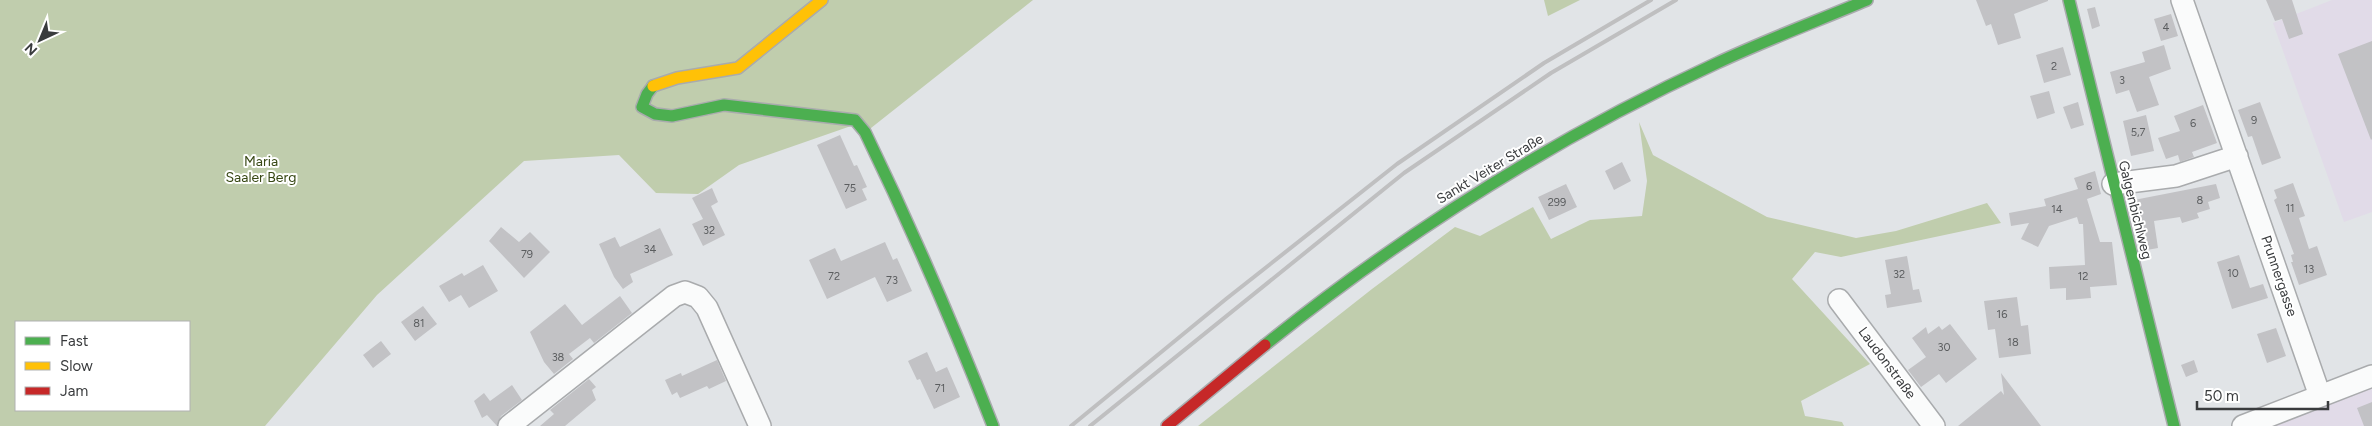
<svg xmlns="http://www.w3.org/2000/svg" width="2372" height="426" viewBox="0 0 2372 426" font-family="Figtree,sans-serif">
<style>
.commercial{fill:#e1dbe8}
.green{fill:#c0cdad;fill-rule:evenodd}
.building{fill:#c2c2c5}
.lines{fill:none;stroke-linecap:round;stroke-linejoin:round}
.street-casing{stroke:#a9abad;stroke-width:24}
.fast-casing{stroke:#a9abad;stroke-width:14}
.slow-casing{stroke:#a9abad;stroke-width:14}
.jam-casing{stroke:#a9abad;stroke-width:14}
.street{stroke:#fafbfb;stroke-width:21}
.fast{stroke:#4caf50;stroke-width:11}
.slow{stroke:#ffc107;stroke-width:11}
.jam{stroke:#c62828;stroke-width:11}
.rail{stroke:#bfbfc0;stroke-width:4}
.labels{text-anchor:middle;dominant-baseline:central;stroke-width:4;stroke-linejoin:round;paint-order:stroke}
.number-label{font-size:11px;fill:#5b5d5f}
.park-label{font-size:14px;fill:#384815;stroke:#fff}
.street-label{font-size:14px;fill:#393b3d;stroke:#fff}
</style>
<rect width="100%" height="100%" fill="#e1e4e7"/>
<path class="commercial" d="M2332,0H2372V212L2344,222L2273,23Z
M2372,387V426H2271Z"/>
<path class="green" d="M0,0H1033L871,128L851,126L739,165L698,194L656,193L619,155L524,161L377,295L265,426H0ZM16,322H189V410H16Z
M1544,0H1580L1548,16Z
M1639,122L1653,155L1767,217L1856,238L1896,231L1987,203L2001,223L1841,257L1815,252L1792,279L1870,364L1801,401L1805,416L1842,422L1844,426H1198L1372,289L1455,227L1480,236L1533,207L1551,239L1590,220L1642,216L1647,181Z"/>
<path class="building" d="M1976,0H2048V1L2014,14L2021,38L1998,45L1991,24L1986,26Z
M2266,0H2292L2303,34L2289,39L2282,19L2275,21Z
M2095,7L2100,26L2092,29L2087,9Z
M2171,14L2178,36L2161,41L2154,19Z
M2372,41V139L2371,140L2338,54Z
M2164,45L2171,69L2149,77L2159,105L2137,112L2129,90L2116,94L2110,72L2145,62L2142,52Z
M2063,47L2071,75L2044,83L2036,55Z
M2049,91L2055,113L2037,119L2030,96Z
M2078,102L2084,125L2071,129L2063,107Z
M2260,102L2281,158L2262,165L2252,136L2248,137L2238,110Z
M2203,105L2217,143L2192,152L2194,157L2180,162L2178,155L2166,159L2158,138L2180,131L2174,116Z
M2146,115L2154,151L2131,156L2123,121Z
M840,135L854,166L857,165L867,187L862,189L867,200L846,209L817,145Z
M1622,162L1631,181L1614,190L1605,171Z
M2095,171L2101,194L2087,199L2100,242H2112L2117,285L2090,287L2091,298L2066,300V288L2050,289L2049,267L2085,265L2083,224H2079L2077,217L2049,226L2038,247L2021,239L2029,223L2011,226L2009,213L2046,206L2044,199L2078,189L2074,178Z
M2293,183L2305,216L2299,218L2309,249L2317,246L2327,275L2299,285L2291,262H2293L2291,255L2294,254L2274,200L2277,198L2274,190Z
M1566,184L1577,207L1549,220L1538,197Z
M2216,184L2220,198L2208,202L2210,209L2197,213L2199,218L2182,223L2180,217L2154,221L2158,248L2147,250L2134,200Z
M712,188L718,202L711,206L725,235L703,246L692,224L703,219L692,198Z
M501,227L519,242L530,232L550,252L524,278L489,241Z
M660,228L673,255L630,274L633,282L623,289L614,277L599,244L615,237L620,247Z
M885,242L893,260L897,258L912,291L887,302L875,277L827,299L809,260L835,248L841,261Z
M2239,255L2250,288L2263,284L2268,298L2232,309L2217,262Z
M1907,256L1913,290L1919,289L1922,302L1887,308L1885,295L1891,294L1885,260Z
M483,265L498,291L469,308L461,295L449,302L439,286L462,273L464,276Z
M620,296L632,313L594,343L590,338L569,354L573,359L554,374L544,362L530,332L565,304L582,325Z
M2017,297L2021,326L2028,325L2031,354L1999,358L1995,329L1988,330L1984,301Z
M423,306L437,324L415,341L401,322Z
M1950,324L1977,359L1946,383L1939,374L1921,387L1908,370L1926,357L1912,338L1926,327L1928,334L1939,326L1942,330Z
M2276,328L2286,356L2267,363L2257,334Z
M381,341L391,354L373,368L363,355Z
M927,352L936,372L947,367L960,397L934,409L920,379L917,380L908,361Z
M717,360L726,381L709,389L707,386L680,398L677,392L672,395L665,380L681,373L682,376Z
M2194,360L2198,372L2186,377L2181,365Z
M2001,373L2041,426H1958L2001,391L2004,395Z
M589,379L596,387L592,390L596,400L565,426H540L554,414L550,410Z
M512,385L522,400L501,416L497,426L487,415L482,418L474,401L484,393L490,401Z
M2372,402V426H2364L2357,408Z"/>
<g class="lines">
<defs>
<path id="street" d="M2182,0L2320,396
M2113,184L2176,176L2237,156
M1839,300L1934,426
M509,426L674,296L685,292L698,297L707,308L760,426
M2243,426L2372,376"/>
<path id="fast" d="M2069,0L2174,426
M653,86L647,94L642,107L655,114L672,116L724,105L855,120L865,132C912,229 954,326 993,426
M1265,345C1404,233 1554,138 1717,63C1766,40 1817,21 1867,0"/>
<path id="slow" d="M653,86L677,78L738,68L822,0"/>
<path id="jam" d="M1167,426L1265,345"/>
</defs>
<use href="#street" class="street-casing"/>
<use href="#fast" class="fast-casing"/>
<use href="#slow" class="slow-casing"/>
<use href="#jam" class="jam-casing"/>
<use href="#street" class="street"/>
<use href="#fast" class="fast"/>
<use href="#slow" class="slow"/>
<use href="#jam" class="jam"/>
<path class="rail" d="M1071,426L1226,299L1397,164L1544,63L1651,0
M1090,426L1404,173L1551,73L1676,0"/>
</g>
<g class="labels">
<g class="number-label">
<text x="2166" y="27">4</text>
<text x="2054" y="66">2</text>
<text x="2122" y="80">3</text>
<text x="2254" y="120">9</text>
<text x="2193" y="123">6</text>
<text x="2138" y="132">5,7</text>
<text x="2089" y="186">6</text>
<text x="850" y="188">75</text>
<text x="2200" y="200">8</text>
<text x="1557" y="202">299</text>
<text x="2290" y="208">11</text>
<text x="2057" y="209">14</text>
<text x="709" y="230">32</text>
<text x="650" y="249">34</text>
<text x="527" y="254">79</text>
<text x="2309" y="269">13</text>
<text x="2233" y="273">10</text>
<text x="1899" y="274">32</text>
<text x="834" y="276">72</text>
<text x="2083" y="276">12</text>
<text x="892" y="280">73</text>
<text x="2002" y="314">16</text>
<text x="419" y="323">81</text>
<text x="2013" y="342">18</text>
<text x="1944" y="347">30</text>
<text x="558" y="357">38</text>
<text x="940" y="388">71</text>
</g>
<g class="park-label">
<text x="261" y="161">Maria<tspan x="261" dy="16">Saaler Berg</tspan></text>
</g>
<g class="street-label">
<text transform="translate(1490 169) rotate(-31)">Sankt Veiter Straße</text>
<text transform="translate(2135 210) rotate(76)">Galgenbichlweg</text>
<text transform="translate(2279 276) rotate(71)">Prunnergasse</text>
<text transform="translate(1887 363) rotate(53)">Laudonstraße</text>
</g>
</g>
<rect x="15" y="321" width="175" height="90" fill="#ffffff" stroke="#b0b1b1"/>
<rect x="25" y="337" width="25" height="8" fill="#4caf50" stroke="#b0b1b1"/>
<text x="60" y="346" font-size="15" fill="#393b3d">Fast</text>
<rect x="25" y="362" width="25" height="8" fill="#ffc107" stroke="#b0b1b1"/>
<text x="60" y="371" font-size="15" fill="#393b3d">Slow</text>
<rect x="25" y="387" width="25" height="8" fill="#c62828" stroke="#b0b1b1"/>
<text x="60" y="396" font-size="15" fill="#393b3d">Jam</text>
<g transform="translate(40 40) rotate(224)" stroke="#ffffff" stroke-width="4" paint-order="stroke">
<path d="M0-4L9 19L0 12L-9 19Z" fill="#393b3d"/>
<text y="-8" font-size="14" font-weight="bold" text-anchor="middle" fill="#393b3d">N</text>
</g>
<path d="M2197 401v8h131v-8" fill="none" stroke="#393b3d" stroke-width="2.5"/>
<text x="2204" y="401" font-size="15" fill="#393b3d" stroke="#ffffff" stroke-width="4" paint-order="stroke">50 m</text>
</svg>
